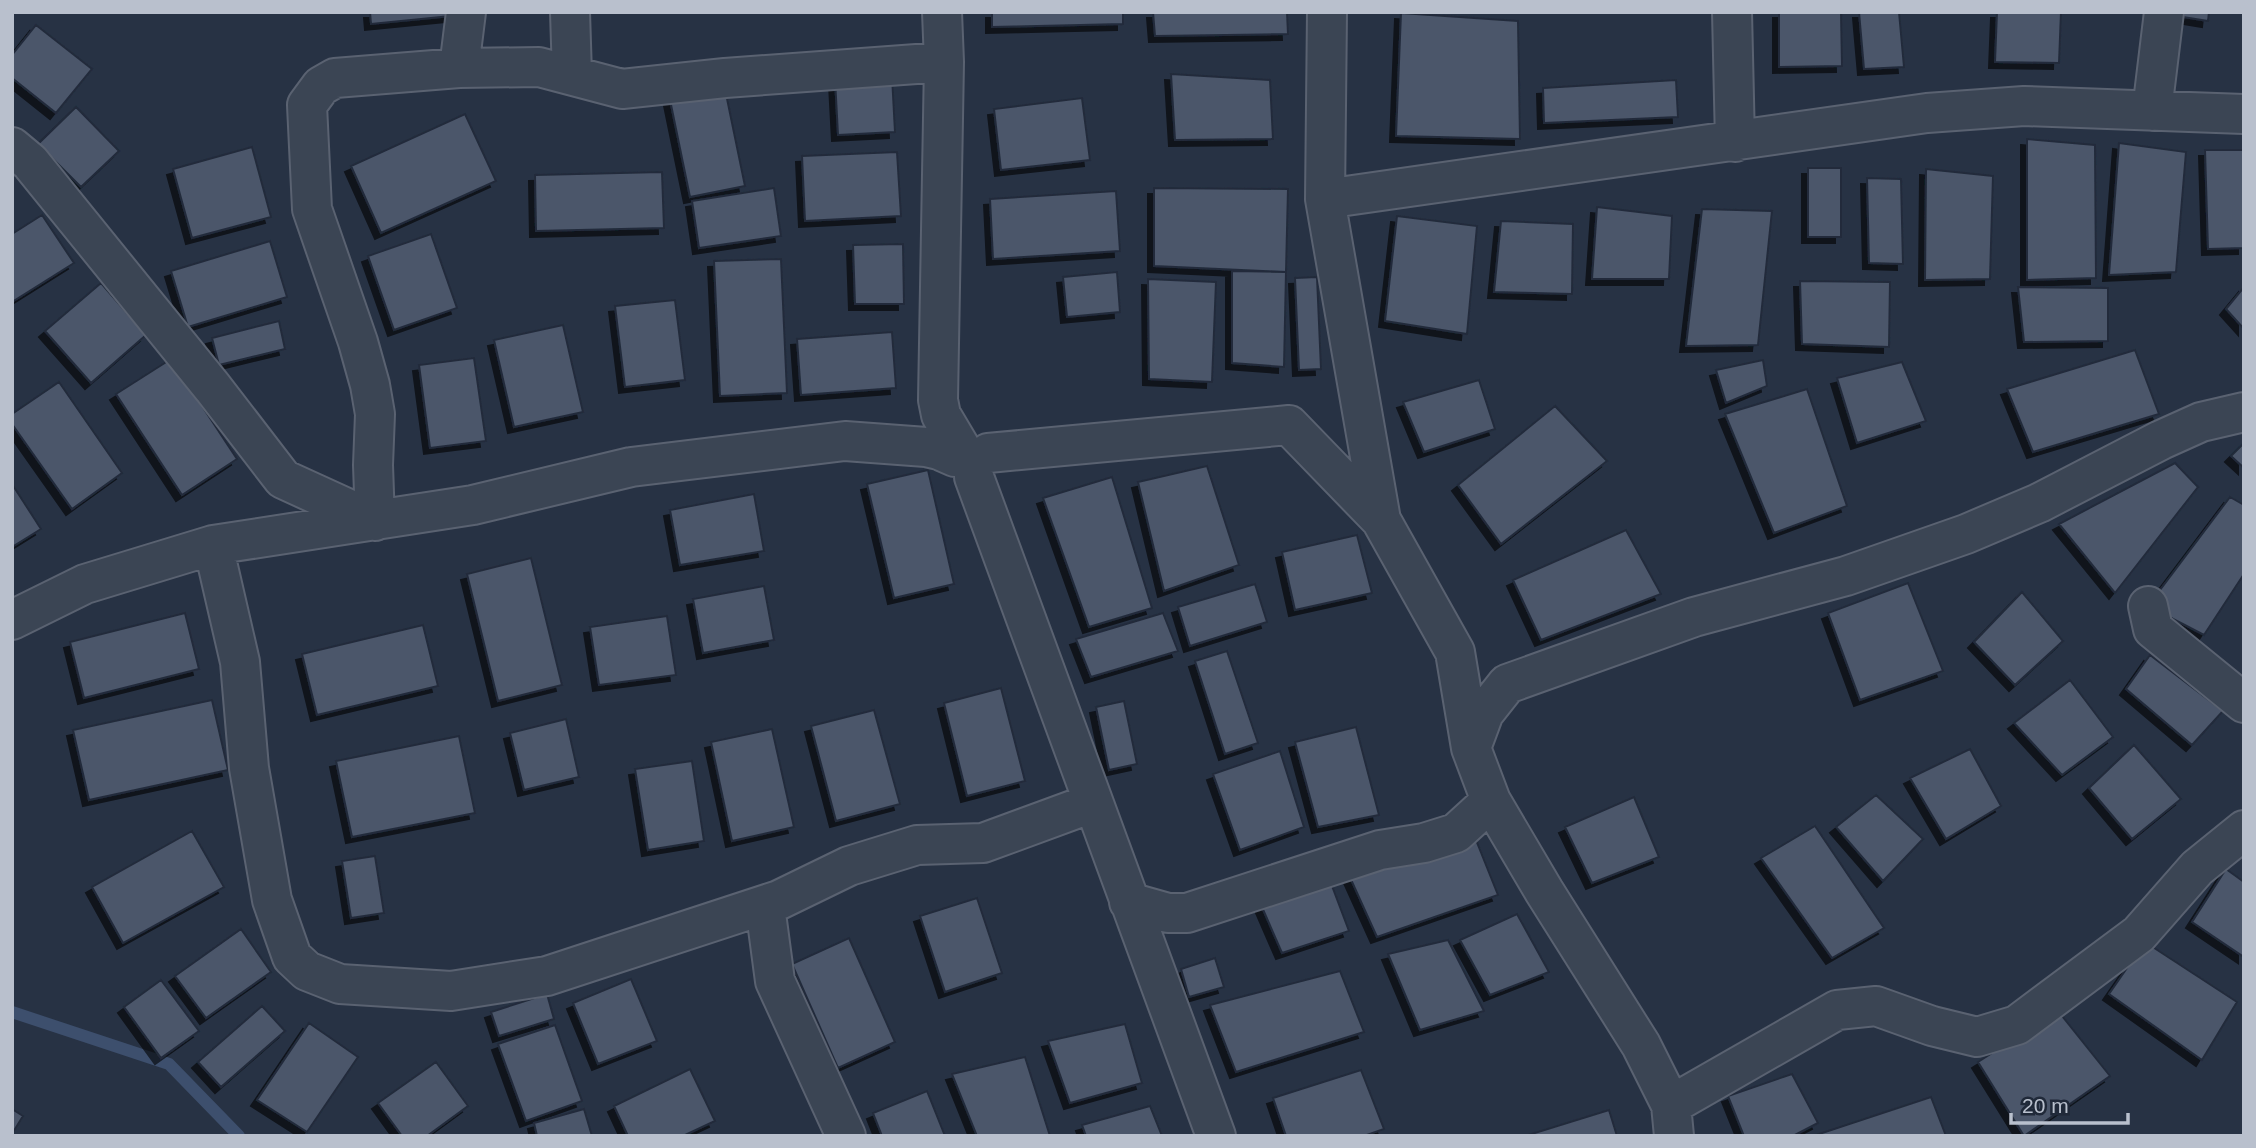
<svg xmlns="http://www.w3.org/2000/svg" width="2256" height="1148" viewBox="0 0 2256 1148" font-family="Arial,sans-serif">
<style>
.lines{fill:none;stroke-linecap:round;stroke-linejoin:round}
.stream{stroke:#3d4f6d;stroke-width:12}
.building{fill:#4b566a;stroke:#222b3b;stroke-width:2;filter:url(#shadow)}
.street-casing{stroke:#5a6271;stroke-width:42}
.street{stroke:#3b4554;stroke-width:38}
</style>
<defs>
<filter id="shadow"><feDropShadow dx="-6" dy="6" stdDeviation="0" flood-color="#0009"/></filter>
</defs>
<rect width="100%" height="100%" fill="#273244"/>
<g class="lines">
<path class="stream" d="M12,1012L169,1064L239,1136"/>
</g>
<path class="building" d="M370,12H451V16L371,24Z
M992,12H1123V24L992,27Z
M1153,12H1287L1288,34L1155,36Z
M1779,12H1841L1842,66L1779,67Z
M1859,12H1899L1904,67L1864,69Z
M1997,12H2061L2059,63L1995,62Z
M2184,12H2209L2208,21L2183,17Z
M1401,13L1518,21L1520,139L1396,136Z
M36,25L92,69L56,113L12,78V55Z
M1171,74L1270,80L1273,139L1175,140Z
M892,76L895,132L838,135L835,79Z
M1676,80L1678,117L1544,123L1543,88Z
M724,84L745,186L690,197L669,95Z
M1082,98L1090,160L1001,170L994,109Z
M76,107L119,151L81,187L38,144Z
M465,114L496,181L381,233L351,166Z
M2027,139L2095,145L2096,278L2027,280Z
M2119,143L2186,152L2176,272L2109,275Z
M252,147L271,217L192,238L173,169Z
M2205,150H2244V248L2208,249Z
M897,152L901,216L805,221L802,156Z
M1808,168H1841V237H1808Z
M1926,169L1993,176L1990,279L1925,280Z
M662,172L664,228L536,231L535,175Z
M1867,178L1901,179L1903,264L1869,263Z
M774,188L781,236L699,248L692,201Z
M1154,188L1288,189L1286,272L1154,266Z
M1116,191L1120,251L993,259L990,199Z
M1597,207L1672,216L1669,279H1592Z
M1702,209L1772,211L1758,345L1686,346Z
M42,215L74,263L12,302V234Z
M1397,216L1477,226L1467,334L1385,321Z
M1501,221L1573,224L1572,294L1494,292Z
M431,234L457,308L394,330L368,256Z
M270,241L287,297L188,327L171,271Z
M903,244L904,304H855L853,245Z
M781,259L787,393L720,396L714,261Z
M1232,271L1286,272L1284,367L1232,363Z
M1117,272L1120,312L1067,317L1063,277Z
M1317,277L1321,369L1299,370L1295,278Z
M1148,279L1216,282L1212,382L1149,379Z
M1800,281L1890,282L1889,347L1802,344Z
M101,283L146,335L91,383L45,331Z
M2018,287L2108,288V341L2024,342Z
M2244,287V329L2226,309Z
M675,300L685,380L625,387L615,306Z
M279,321L285,349L219,365L212,338Z
M563,325L583,412L514,427L494,340Z
M892,332L896,388L801,395L797,339Z
M2135,350L2159,414L2033,452L2007,389Z
M474,358L486,441L430,448L419,365Z
M171,359L237,459L182,495L116,394Z
M1763,360L1767,386L1726,403L1716,370Z
M1902,362L1926,421L1857,443L1837,378Z
M1479,380L1495,429L1424,452L1403,402Z
M59,382L122,473L72,509L12,424V414Z
M1807,389L1847,506L1774,533L1725,414Z
M1555,406L1607,461L1501,544L1458,485Z
M2244,443V468L2231,456Z
M2175,463L2198,487L2115,593L2059,524Z
M1207,466L1239,565L1164,591L1138,482Z
M928,470L954,584L894,598L867,484Z
M1112,477L1152,608L1089,627L1043,498Z
M12,484L41,529L12,547Z
M754,494L764,551L680,565L670,510Z
M2230,497L2244,505V574L2204,635L2148,606Z
M1626,530L1661,594L1541,640L1513,580Z
M1357,535L1372,593L1295,610L1282,552Z
M531,558L562,685L498,701L467,574Z
M1908,583L1943,671L1860,700L1828,613Z
M1255,584L1267,622L1190,646L1178,607Z
M764,586L774,640L703,653L693,599Z
M2022,592L2063,641L2015,685L1974,642Z
M185,613L199,669L84,698L70,642Z
M1163,613L1178,651L1091,677L1076,639Z
M667,616L676,675L599,685L590,627Z
M423,625L438,686L317,715L302,654Z
M1227,651L1258,743L1225,754L1195,661Z
M2150,655L2223,711L2192,745L2126,689Z
M2070,680L2113,737L2062,775L2014,723Z
M1001,688L1025,781L967,796L944,703Z
M212,700L228,770L89,800L73,730Z
M1124,701L1137,764L1109,770L1096,707Z
M874,710L900,804L836,821L811,726Z
M566,719L579,777L524,790L510,733Z
M1356,727L1379,815L1318,827L1295,742Z
M772,729L794,827L732,841L711,742Z
M459,736L475,813L352,837L336,761Z
M2134,745L2181,799L2132,839L2089,788Z
M1970,749L2001,806L1946,839L1910,778Z
M1280,751L1304,827L1240,850L1213,774Z
M692,761L704,841L648,850L635,769Z
M1876,795L1923,839L1883,881L1836,827Z
M1634,797L1659,857L1592,883L1565,827Z
M1815,826L1884,928L1832,958L1761,858Z
M192,831L224,887L123,943L92,887Z
M1474,835L1498,895L1377,937L1348,873Z
M375,856L384,913L351,918L342,861Z
M2226,869L2244,882V957L2192,922Z
M1329,878L1349,931L1282,953L1258,898Z
M977,898L1002,973L945,992L920,916Z
M1517,914L1549,972L1490,995L1460,940Z
M241,929L271,972L206,1018L175,976Z
M849,938L895,1042L838,1068L792,964Z
M1448,940L1484,1011L1420,1030L1388,954Z
M2145,942L2237,1002L2202,1060L2109,994Z
M1215,958L1224,987L1189,997L1181,969Z
M1340,971L1364,1032L1236,1072L1210,1005Z
M631,979L657,1041L598,1064L573,1003Z
M161,980L199,1031L161,1058L124,1007Z
M547,994L554,1019L499,1036L491,1012Z
M262,1006L285,1031L221,1087L198,1062Z
M2058,1011L2110,1076L2024,1136L1978,1062Z
M309,1023L358,1057L307,1132L257,1100Z
M1125,1024L1142,1083L1070,1103L1048,1041Z
M555,1025L582,1101L526,1121L498,1044Z
M1025,1057L1050,1136H977L952,1074Z
M436,1062L468,1106L427,1136H402L378,1103Z
M690,1069L715,1121L683,1136H628L614,1106Z
M1361,1070L1384,1129L1364,1136H1286L1273,1098Z
M1792,1074L1818,1123L1793,1136H1744L1728,1096Z
M927,1091L945,1136H882L873,1113Z
M1931,1097L1946,1136H1813Z
M1150,1106L1162,1136H1086L1082,1125Z
M12,1109L23,1116L12,1134Z
M584,1109L592,1136H537L534,1123Z
M1609,1110L1617,1136H1525Z"/>
<g class="lines">
<defs>
<path id="street" d="M570,12L572,75
M942,12L944,62L938,400L941,415L960,447
M1327,12L1325,199L1381,520L1455,652L1471,748L1491,801L1544,891L1641,1045L1671,1105L1674,1136
M1732,12L1735,142
M459,68L466,12
M2152,111L2164,12
M12,147L30,162L213,388L283,479L375,521L373,465L375,414L370,385L358,342L312,209L307,105L321,86L335,78L459,68L539,67L622,89L725,78L944,62
M1325,199L1927,113L2024,106L2244,114
M988,453L1289,425L1381,520
M974,477L1216,1136
M213,545L240,662L249,768L272,900L292,957L307,971L340,984L451,991L547,976L779,900L849,866L917,845L983,843L1092,803
M2148,606L2153,629L2244,703
M12,620L85,584L213,545L473,505L631,467L845,441L926,447L939,450L955,457
M1471,748L1484,713L1507,684L1694,617L1846,576L1966,534L2039,503L2161,440L2201,422L2244,412
M1129,902L1168,913H1187L1380,850L1424,843L1456,833L1491,801
M765,906L775,981L846,1136
M1671,1105L1837,1010L1876,1006L1932,1026L1977,1037L2017,1025L2139,934L2197,868L2244,830"/>
</defs>
<use href="#street" class="street-casing"/>
<use href="#street" class="street"/>
</g>
<rect width="2256" height="1148" fill="none" stroke="#b9c0cd" stroke-width="28"/>
<path d="M2011 1113v10h117v-10" fill="none" stroke="#b9c0cd" stroke-width="3.5"/>
<text x="2022" y="1113" font-size="21" fill="#b9c0cd" stroke="#202939" stroke-width="5" paint-order="stroke">20 m</text>
</svg>
